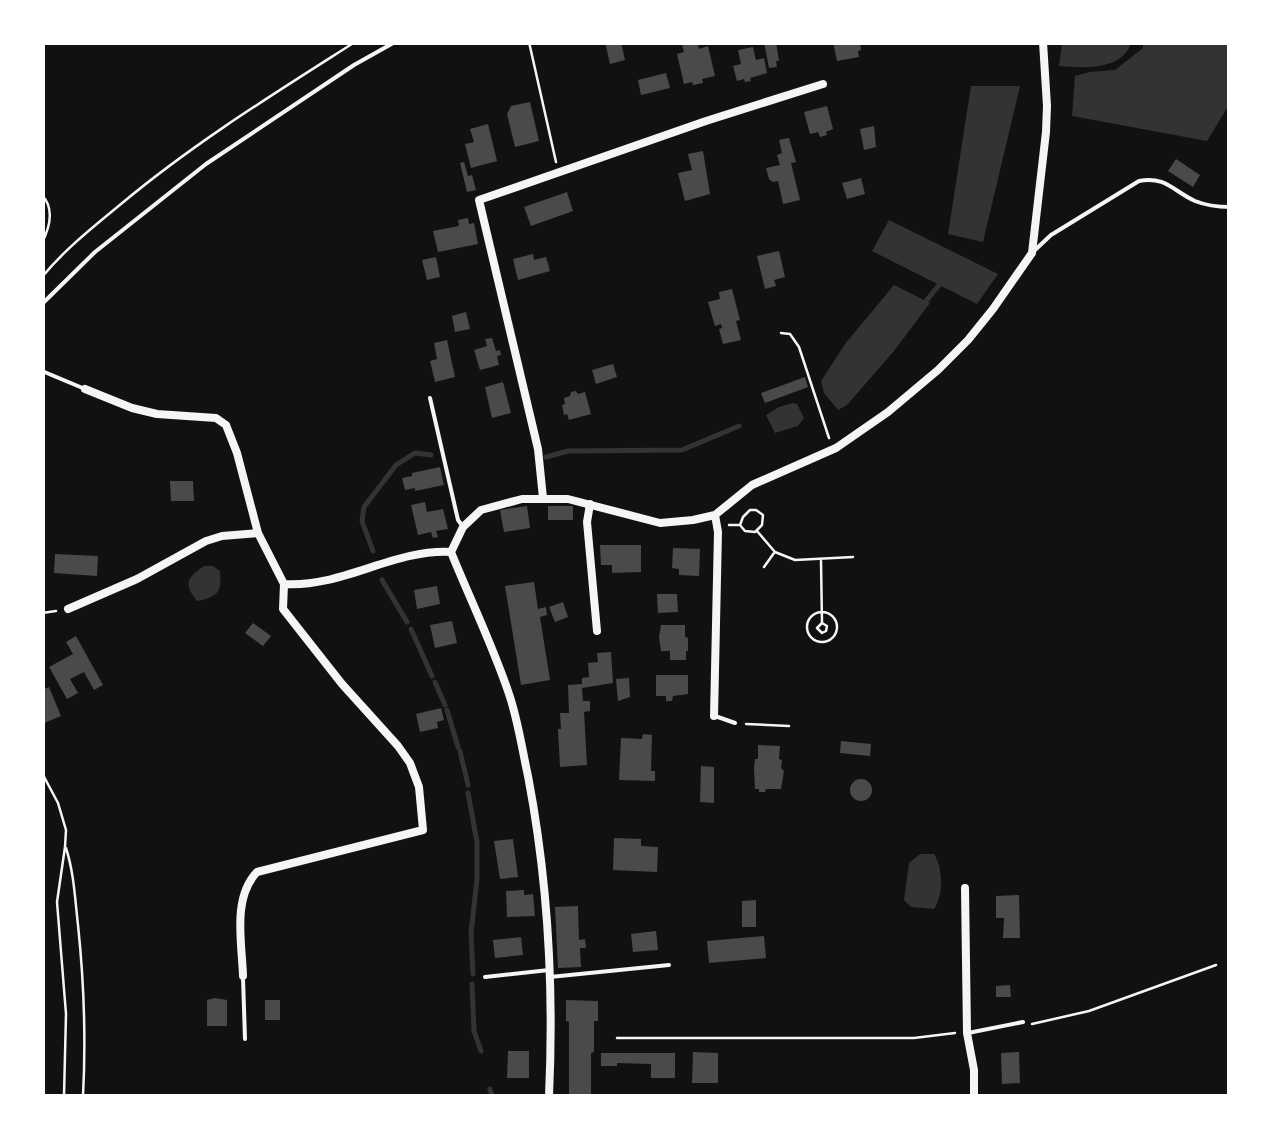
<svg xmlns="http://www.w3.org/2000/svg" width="1272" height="1139" viewBox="0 0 1272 1139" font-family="'Varela Round',sans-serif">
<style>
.water{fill:#333}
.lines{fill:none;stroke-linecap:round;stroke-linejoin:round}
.stream{stroke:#333;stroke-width:5}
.building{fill:#4a4a4a}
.path{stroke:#f5f5f5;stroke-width:2.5}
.service{stroke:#f5f5f5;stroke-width:4}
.minor{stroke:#f5f5f5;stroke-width:8}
</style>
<rect width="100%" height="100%" fill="#111"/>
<path class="water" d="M1062,43L1131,42V43C1122,71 1083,68 1059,66Z
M1143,43H1229V105L1207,141L1072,116L1075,76L1090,72L1115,70L1143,48Z
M971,86H1020L983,242L948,234Z
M889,220L998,274L977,304L872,251Z
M894,285L930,303L894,351L847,405L838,410L824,393L821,381L845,344Z
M793,403L797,404L804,418L798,426L775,433L766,415L779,407Z
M204,566H213L220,571C222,592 218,597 197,601C183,583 187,578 204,566Z
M920,854H934C943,868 944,895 934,909L911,907L904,900L909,863Z"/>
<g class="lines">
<path class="stream" d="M926,301L939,285
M546,457L568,451L682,450L739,426
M373,551L362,521L364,507L396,465L415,453L431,455
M382,580L407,622
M411,629L432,676
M435,682L445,705
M447,710L458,747
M460,751L468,785
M468,793L477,842V879L471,933L473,974
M472,984L474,1031L481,1051
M490,1089L492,1096"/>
</g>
<path class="building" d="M605,42H621L625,60L610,64Z
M697,42L699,49L708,46L715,76L702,79L703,83L693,85L692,82L684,84L677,54L684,52L682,45Z
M764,42H776L779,61H776L777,67L769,68Z
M833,42H860L861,50L858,51L859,57L837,61Z
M753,47L756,60L764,58L767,73L750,78L751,81L745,82L744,79L737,81L733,66L741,64L738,50Z
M666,73L670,88L641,95L638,80Z
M530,102L539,141L515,147L507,114L511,106Z
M827,106L833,129L826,132L827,135L820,137L818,132L810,134L804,112Z
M488,124L497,161L471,168L465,144L474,142L470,129Z
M874,126L876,147L864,150L860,129Z
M789,138L796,162L791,163L800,200L783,204L778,181L773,182L769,179L766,168L780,165L777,155L782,153L779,140Z
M703,151L710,194L685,201L678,173L692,170L688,154Z
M1176,159L1200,175L1193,187L1168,171Z
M464,162L468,176L472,175L476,190L467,192L460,163Z
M861,178L865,194L847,199L842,183Z
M567,192L573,211L531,226L524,207Z
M468,218L469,224L474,223L478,244L438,252L433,231L459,226L458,220Z
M779,251L785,277L774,280L776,286L765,289L757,256Z
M533,254L534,260L546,257L550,271L518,280L513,259Z
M436,257L440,277L427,280L422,260Z
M732,289L740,320L736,321L741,340L723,344L719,329L722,328L721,324L715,326L708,302L720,299L719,292Z
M466,312L470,329L455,332L452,316Z
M492,338L496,351L500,350L501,355L497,356L499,365L480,370L474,350L487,346L485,339Z
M447,340L455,377L435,382L430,361L437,359L434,343Z
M613,364L617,377L596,384L592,370Z
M805,377L808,387L765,403L761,393Z
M503,382L511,413L492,418L485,387Z
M576,391L578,394L585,392L591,414L569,420L567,414L564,415L562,405L565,404L564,398L570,396L571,392Z
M440,467L444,485L415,491V488L405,490L402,478L412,476V473Z
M170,481H193L194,501H171Z
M425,502L427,512L443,509L448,529L436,531L438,537L433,538L431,532L418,535L411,505Z
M527,506L530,528L504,532L500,510Z
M548,506H573V520H548Z
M600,545H641V572L612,573V565H601Z
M673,548L700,549L699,576L679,575V569L672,568Z
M55,554L98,556L97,576L54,573Z
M534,582L538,609L546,607L547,615L540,617L550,680L521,685L505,586Z
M437,586L440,604L417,609L414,590Z
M657,594H677L678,612L658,613Z
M563,602L568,617L555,622L549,607Z
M452,621L457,643L435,648L430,625Z
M253,623L271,636L263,646L245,633Z
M661,625H685V637L688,638V651H686V660H670V651H661L659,637Z
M76,636L103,685L94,690L84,672L70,679L78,693L67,699L49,667L73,654L66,642Z
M611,652L613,683L582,688L583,701H590V711L584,712L587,765L560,767L558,729H561L560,713H569L568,685L582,684V678L589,677L588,663L598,662L597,653Z
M656,675H688V694L673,696L672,701H666V696H656Z
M629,678L630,697L618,701L616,679Z
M49,687L61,716L42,724V690Z
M441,708L444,720L437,722L438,728L420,732L416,714Z
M643,734L652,735L651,771H655V781L619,780L621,738L642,739Z
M841,741L871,744L870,756L840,753Z
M758,745L780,746L779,759L782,760L781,768L784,771L781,789H766L765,792H759V789H755L754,768L755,759H758Z
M701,766L714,767V803L700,802Z
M850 790a11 11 0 1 1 22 0a11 11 0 1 1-22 0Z
M614,838L641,839V846L658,847L657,872L613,870Z
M513,839L518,877L500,879L494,841Z
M524,890V895L533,894L535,916L507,917L506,891Z
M1019,895L1020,938H1003L1004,918H996V896Z
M756,900V927H742V901Z
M578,906L579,940L585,939L586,948H580L581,967L558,968L555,907Z
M656,931L658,950L633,952L631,934Z
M764,936L766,958L709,963L707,941Z
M521,937L523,955L495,958L493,940Z
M1010,985L1011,997H996V986Z
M215,998L227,1000V1026H207V1000Z
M265,1000H280V1020H265Z
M566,1000L598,1001V1021H594V1052L591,1053V1094H569V1022L566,1021Z
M508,1051H529V1078H507Z
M693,1052L718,1053V1083H692Z
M1019,1052L1020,1083L1002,1084L1001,1053Z
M601,1053H675V1078H651V1064L617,1063V1066H601Z"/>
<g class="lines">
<path class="path" d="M529,42L556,162
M42,195C55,209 50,227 42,243
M42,277C65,249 93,227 121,204C194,143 275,93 355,42
M781,333L790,334L799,347L829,438
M729,525H740L745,531L755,532L762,525L763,515L756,510H750L743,517L740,525
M757,531L775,552L795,560L853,557
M821,561L822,623L817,628L822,633L826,631L827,626L822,623
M764,567L774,553
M807 627a15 15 0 1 1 30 0a15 15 0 1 1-30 0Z
M42,613L56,611
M746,724L789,726
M42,773L58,803L66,830L65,847L57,902L66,1014L64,1096
M66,848C74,873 75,899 78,925C84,982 86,1039 83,1096
M1032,1024L1089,1011L1216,965
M617,1038H914L955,1033"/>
<path class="service" d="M1035,250L1051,235L1139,181C1166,176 1173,191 1195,201C1205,205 1219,207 1230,207
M42,304L95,252L206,164L354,65L395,42
M42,371L85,389
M430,398L458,520L461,524
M715,716L735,723
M485,977L549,970
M550,977L669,965
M243,978L245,1039
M968,1033L1023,1022"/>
<path class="minor" d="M85,389L132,408L157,414L216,418L226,425L237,453L258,533L284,584C342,588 393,549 451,552
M543,498L538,449L479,200L706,121L823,84
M590,504L587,522L597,631
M68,609L137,579L206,541L222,536L258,533
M714,716L718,532L715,515
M965,888L967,1033L974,1070V1096
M243,976C242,943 232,898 257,872L423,830L419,787L410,763L398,746L342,684L283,609L284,584
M549,1096C554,989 548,881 528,776C522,749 518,720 509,694C493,646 470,599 451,552L463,527L481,510L522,499H568L660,523L693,520L715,515L752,485L836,448L888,412L938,370L968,340L993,309L1032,253L1046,132L1047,106L1043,42"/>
</g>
<rect width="1272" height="1139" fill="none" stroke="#ffffff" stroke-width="90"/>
</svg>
